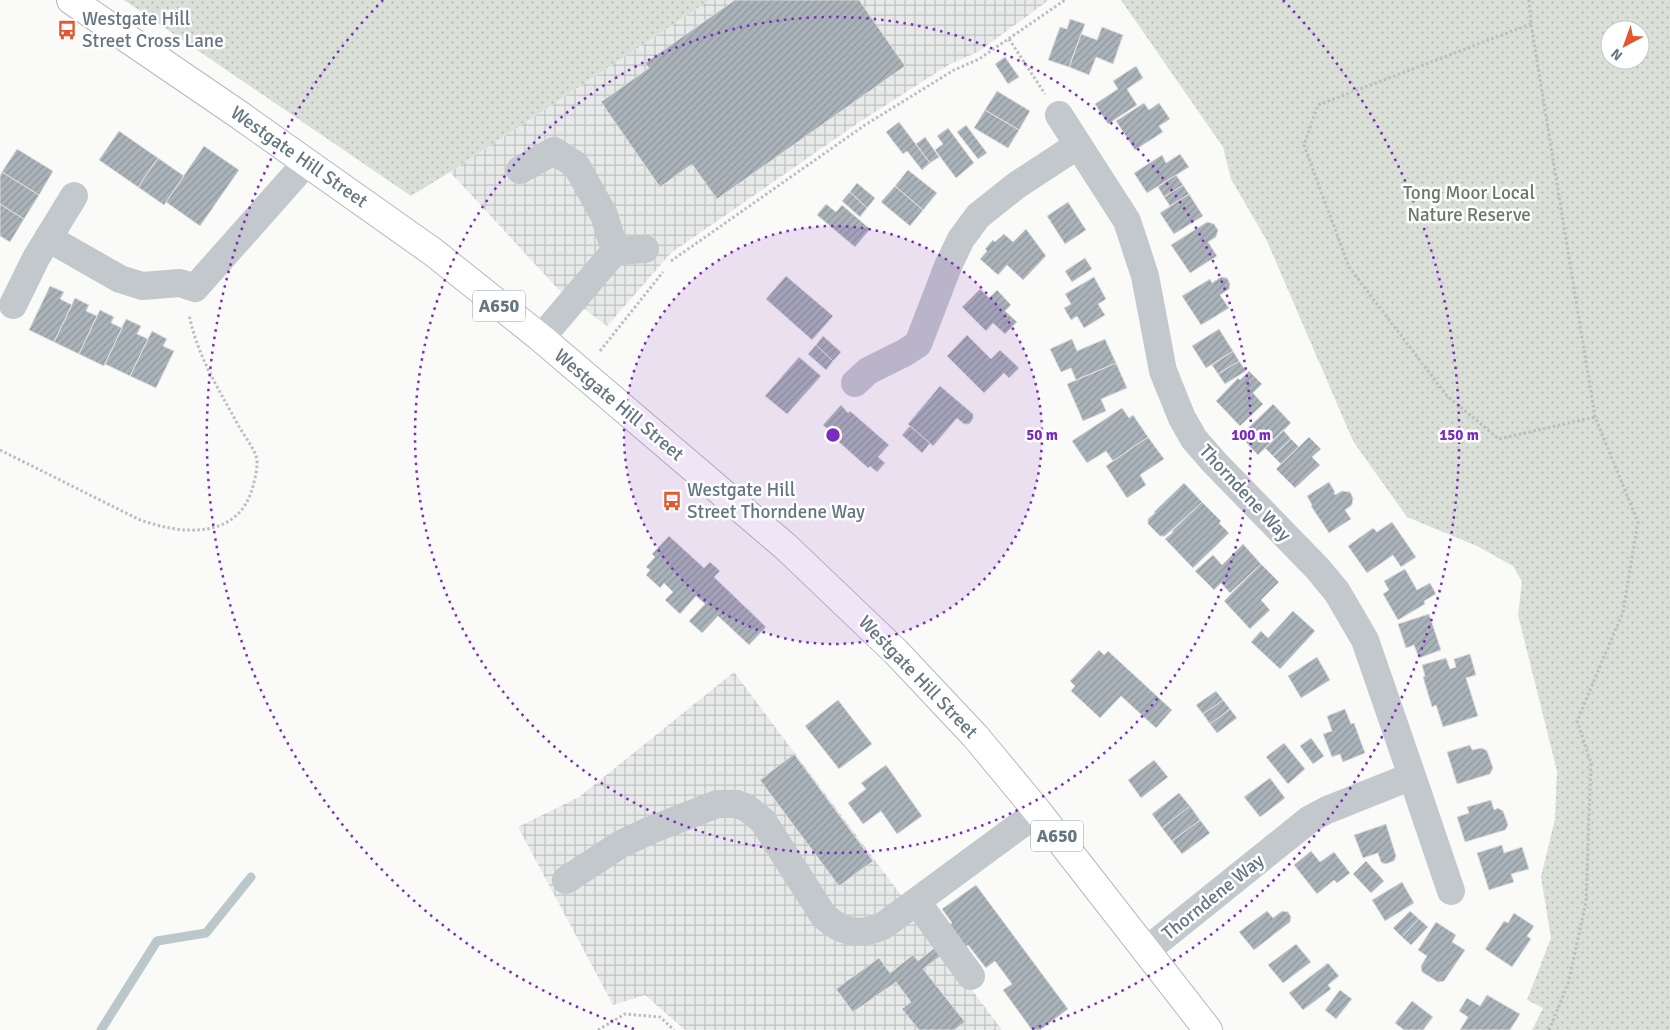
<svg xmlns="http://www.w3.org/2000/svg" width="1670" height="1030" viewBox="0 0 1670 1030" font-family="Signika,sans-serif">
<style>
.industrial{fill:url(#industrial-grid)}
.grass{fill:url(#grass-dots);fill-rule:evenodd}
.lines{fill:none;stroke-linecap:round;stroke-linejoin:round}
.stream{stroke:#bbc7cb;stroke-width:9}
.building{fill:url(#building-hatch);stroke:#dcdcda}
.highway-casing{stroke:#b4b9bd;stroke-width:30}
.path{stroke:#bbbfc2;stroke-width:3;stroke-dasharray:2.5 2.5;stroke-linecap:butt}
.minor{stroke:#c3c8cc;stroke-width:28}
.highway{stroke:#fff;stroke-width:28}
.ring{fill:none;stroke:#7b2cbf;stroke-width:2.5;stroke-dasharray:2.5 5}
.labels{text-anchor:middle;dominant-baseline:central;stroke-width:5;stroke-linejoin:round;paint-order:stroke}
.shield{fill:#fff;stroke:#939fa8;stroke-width:1}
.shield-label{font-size:18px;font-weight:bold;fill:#657683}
.poi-label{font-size:19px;fill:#657683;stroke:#fff;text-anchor:start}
.street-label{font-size:19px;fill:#657683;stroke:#fff}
.park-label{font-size:19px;fill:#687a64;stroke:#fff}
.centre{fill:#7b2cbf;stroke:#fff;stroke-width:2.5}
.ring-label{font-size:15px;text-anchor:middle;font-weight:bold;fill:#7b2cbf;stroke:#fff;stroke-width:5;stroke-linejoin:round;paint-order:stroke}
</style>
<defs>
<pattern id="industrial-grid" width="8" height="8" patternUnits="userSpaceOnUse" patternTransform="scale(1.25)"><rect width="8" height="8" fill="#e8e9e9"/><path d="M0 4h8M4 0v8" fill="none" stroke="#c0c1c2"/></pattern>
<pattern id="grass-dots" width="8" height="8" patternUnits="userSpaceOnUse" patternTransform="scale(1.25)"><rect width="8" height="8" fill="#dadfd7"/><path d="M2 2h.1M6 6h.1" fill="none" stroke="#b4b9b4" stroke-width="1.8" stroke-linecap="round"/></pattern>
<pattern id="building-hatch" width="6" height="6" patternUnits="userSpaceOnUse" patternTransform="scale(1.25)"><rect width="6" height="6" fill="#aab3b9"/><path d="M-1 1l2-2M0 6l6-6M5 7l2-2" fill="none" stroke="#8e969c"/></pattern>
</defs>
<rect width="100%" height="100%" fill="#fafaf8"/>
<path class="industrial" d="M710,0H1049L978,52L950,64L861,121L671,253L607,326L558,289L450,172Z
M734,672L1002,1030H685L645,995L613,1005L518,827L579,797Z"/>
<path class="grass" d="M124,0H710L450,172L411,196Z
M1121,0H1670V1030H1532L1543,1008L1527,1000L1551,938L1541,877L1555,819L1557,771L1518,615L1522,582L1513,566L1477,546L1407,517L1353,441L1267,241L1231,179L1223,147ZM1610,30H1640V60H1610Z"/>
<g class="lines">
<path class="stream" d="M101,1030L157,941L206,933L251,877"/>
</g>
<path class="building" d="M735,0H859L905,66L717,199L692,164L660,187L601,102L649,68L645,63Z
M1070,19L1085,24L1069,67L1048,60L1060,27L1067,29Z
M1102,27L1123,35L1113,64L1096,57L1089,75L1069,67L1081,34L1097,40Z
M1005,57L1019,77L1008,84L995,64Z
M1136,66L1143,78L1127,89L1137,105L1108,124L1095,104L1118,89L1113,81Z
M997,91L1030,111L1019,130L985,110Z
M1144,103L1149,110L1159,103L1170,119L1159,126L1163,132L1135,150L1116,121Z
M985,110L1019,130L1008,148L974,128Z
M899,122L930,163L922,170L907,151L903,154L886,132Z
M966,125L987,153L978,159L957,132Z
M948,128L974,163L956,178L935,150L943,144L937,136Z
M119,131L158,158L138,187L99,160Z
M925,137L939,157L930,163L916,144Z
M204,146L239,170L200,226L166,202Z
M17,149L53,171L39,195L2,172Z
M1180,154L1189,167L1147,193L1134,173L1162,155L1166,163Z
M158,158L184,176L164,205L138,187Z
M908,170L937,193L923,210L895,186Z
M2,172L39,195L24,219L0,204V176Z
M1176,175L1183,185L1164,197L1158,187Z
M857,183L875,198L867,208L850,192Z
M1183,185L1189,194L1170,206L1164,197Z
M895,186L923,210L910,226L881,202Z
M850,192L867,208L860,217L842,201Z
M1189,194L1203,216L1174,234L1160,213Z
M1068,202L1086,230L1065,244L1047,216Z
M0,204L24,219L10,242L0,236Z
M826,204L836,212L842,205L870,229L855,247L817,215Z
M1207,222L1214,224L1218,230L1216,237L1208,242L1217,256L1190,273L1171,245Z
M1026,229L1046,256L1023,280L1007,265L998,275L980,259L987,251L985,249L993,240L995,242L1004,234L1013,242Z
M1085,258L1092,269L1072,282L1065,271Z
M786,276L833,316L812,340L766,299Z
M1094,277L1106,299L1098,304L1105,315L1084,328L1077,316L1071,320L1064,308L1071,304L1065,294Z
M1221,277L1227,278L1230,284L1229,289L1220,295L1229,308L1201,325L1182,296L1210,279L1212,283Z
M50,286L64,292L60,299L72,305L54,342L29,330Z
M980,289L989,298L997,290L1011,305L1005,311L1017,322L1005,334L993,323L986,331L962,307Z
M75,298L89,305L86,311L97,316L79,354L54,342Z
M100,310L114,317L111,323L122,328L104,366L79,354Z
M126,319L141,326L137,334L148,339L130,376L105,364Z
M1219,329L1233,351L1206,368L1192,346Z
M152,331L167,339L163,346L174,351L156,388L130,376Z
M967,335L991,359L1000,350L1019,368L1009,378L1004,373L984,393L947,356Z
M823,336L841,352L833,361L816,345Z
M1072,339L1077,351L1105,339L1116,363L1076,380L1071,368L1061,372L1050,349Z
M816,345L833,361L826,370L808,354Z
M1233,351L1239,361L1218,374L1212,365Z
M799,357L821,376L787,414L765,396Z
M1239,361L1246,371L1225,384L1218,374Z
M1116,363L1127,388L1101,399L1106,411L1083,421L1067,384Z
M1249,371L1262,384L1253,393L1263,404L1240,426L1216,401L1238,378L1240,380Z
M940,386L973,414V419L969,424H964L957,418L933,446L908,424Z
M1273,404L1291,423L1258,455L1240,436Z
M841,405L848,413L850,411L889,445L878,457L885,463L877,472L870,466L868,468L830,434L831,432L823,425Z
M1122,408L1129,418L1133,415L1148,437L1113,461L1106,451L1087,463L1072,441Z
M910,426L930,443L922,453L902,435Z
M1283,430L1291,439L1273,456L1265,448Z
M1148,437L1164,459L1140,475L1146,485L1127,498L1106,466Z
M1309,437L1321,449L1312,457L1320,465L1295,488L1276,469Z
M1291,439L1299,447L1281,464L1273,456Z
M1329,482L1335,492L1334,493L1335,495L1342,491L1350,492L1353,498L1352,505L1345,510L1351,519L1329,533L1311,506L1312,505L1307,496Z
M1184,483L1202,502L1165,536H1160L1148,524V519L1155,513L1154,512Z
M1202,502L1221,521L1219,523L1229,533L1193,568L1165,539L1173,532L1172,531Z
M1392,522L1416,557L1401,567L1393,555L1367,573L1348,546L1373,528L1377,532Z
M669,536L704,568L710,562L720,571L714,577L766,627L749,645L718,616L702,633L689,621L705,604L696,596L680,614L665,600L673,592L664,583L660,588L646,575L650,570L646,567L655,557L652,554Z
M1243,544L1261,564L1230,593L1221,583L1214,590L1195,571L1213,555L1222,565Z
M1261,564L1279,582L1261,600L1270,610L1250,629L1224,601Z
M1405,569L1417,590L1430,583L1436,594L1424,601L1425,604L1398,620L1383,594L1389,590L1384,581Z
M1293,611L1315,631L1280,669L1251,642L1261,631L1268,638Z
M1429,614L1441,650L1419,658L1414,645L1406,648L1398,624Z
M1099,650L1104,655L1108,651L1172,710L1156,728L1121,696L1100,718L1071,691L1075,686L1070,681Z
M1470,654L1476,675L1466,678L1478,716L1443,727L1436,705L1432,707L1423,677L1425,676L1422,665L1446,658L1450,669L1456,667L1454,659Z
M1317,657L1330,680L1301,698L1288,676Z
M1216,691L1223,700L1203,714L1196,705Z
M838,700L872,744L839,769L805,726Z
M1223,700L1230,709L1210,724L1203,714Z
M1230,709L1237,718L1217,733L1210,724Z
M1345,709L1351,724L1354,723L1365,753L1343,762L1340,754L1332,757L1323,734L1332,731L1327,716Z
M1311,738L1324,756L1313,764L1300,746Z
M1284,743L1305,769L1288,784L1266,757Z
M1470,745L1472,750L1482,748L1487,751L1493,768L1490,774L1457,784L1447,752Z
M794,754L873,861L839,886L760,780Z
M1154,760L1168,777L1141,798L1128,780Z
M886,765L922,816L897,834L881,811L863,824L848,803L866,789L861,783Z
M1270,778L1285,798L1260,817L1244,797Z
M1179,793L1190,806L1162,828L1152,814Z
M1491,800L1494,810L1498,808L1503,811L1508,825L1505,830L1465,842L1457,817L1469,813L1467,807Z
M1190,806L1200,820L1172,841L1162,828Z
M1200,820L1210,833L1182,854L1172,841Z
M1386,824L1396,856L1394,861L1385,864L1381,862L1378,853L1363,858L1354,835Z
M1502,845L1504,853L1522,847L1529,869L1511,874L1514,882L1489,890L1477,853Z
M1311,851L1320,862L1334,852L1350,873L1337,883L1334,880L1317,894L1294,865Z
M1366,861L1384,881L1371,893L1353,874Z
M1402,882L1414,903L1385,921L1372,900Z
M976,885L1068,1009L1040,1030H1032L1003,990L1012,984L995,961L986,968L968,945L964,948L947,927L952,923L942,909Z
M1267,911L1273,918L1282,911L1288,912L1291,917L1290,922L1254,950L1239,932Z
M1410,911L1419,919L1402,937L1393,928Z
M1514,913L1534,926L1527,936L1531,939L1512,967L1485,949L1504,921L1508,923Z
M1419,919L1428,927L1411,945L1402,937Z
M1436,922L1456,935L1452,942L1465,950L1444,981L1438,982L1422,972L1421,966L1427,956L1418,950Z
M1296,944L1311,962L1283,983L1268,965Z
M937,946L943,954L923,969L965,1022L954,1030H919L902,1009L911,1002L896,982L853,1012L836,989L879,958L890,973L913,955L918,961Z
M1328,963L1339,976L1328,985L1331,989L1303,1010L1289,993Z
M1340,990L1352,999L1336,1019L1325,1010Z
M1487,995L1520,1014L1510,1030H1460L1468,1017L1459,1011L1467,998L1480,1006Z
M1412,1001L1433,1017L1423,1030H1404L1395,1023Z"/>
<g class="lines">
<defs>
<path id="highway" d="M71,0L238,114L433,252L541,338L786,547L896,652L976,737L1038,812L1208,1030"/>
</defs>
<use href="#highway" class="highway-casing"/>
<path class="path" d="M1529,0L1531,24L1595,417L1638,522L1623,612L1577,721L1591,763L1586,902L1568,984L1549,1030
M1531,24L1318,105L1304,145L1349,267L1447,396L1499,439L1595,417
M1009,39L1045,94
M671,261L865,125L954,70L979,59L1065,0
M600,351L663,272
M0,450L138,519C180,535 239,541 253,486C255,478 259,465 256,456C252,445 243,434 237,423C217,386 198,357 189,315
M598,1030L625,1014L660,1017L674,1030"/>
<path class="minor" d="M1059,115L1127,221L1145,276L1163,371L1182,418L1194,439L1214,462L1318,569L1337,592L1365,640L1412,776L1327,810L1310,819L1147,950
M520,170L554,151L576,165L604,215L615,251L541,338
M48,238L120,279L142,286L180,283L195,288L306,163
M615,251L645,249
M13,305L36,258L74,196
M855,383L868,371L904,353L918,344L948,266L961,239L978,216L1017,185L1078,145
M1412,776L1451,891
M566,880L621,844L651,830L717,804H737L747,808L763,821L823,915C841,933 860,936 883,926L1038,812
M917,902L971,976"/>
<use href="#highway" class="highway"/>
</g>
<circle cx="833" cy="435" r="209" fill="#7b2cbf" fill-opacity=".12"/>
<g class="ring">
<circle cx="833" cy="435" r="209"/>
<circle cx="833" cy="435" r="418"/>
<path d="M634 1029A626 626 0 0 1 383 0M1283 0A626 626 0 0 1 1032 1029"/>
</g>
<defs>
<symbol id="bus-bare" viewBox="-9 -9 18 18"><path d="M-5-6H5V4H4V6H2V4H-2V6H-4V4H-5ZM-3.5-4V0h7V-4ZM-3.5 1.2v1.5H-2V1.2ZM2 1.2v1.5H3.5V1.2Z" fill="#e4572e" stroke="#fff" stroke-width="2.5" paint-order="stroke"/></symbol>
</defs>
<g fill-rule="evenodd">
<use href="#bus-bare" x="53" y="16" width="28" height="28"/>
<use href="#bus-bare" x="658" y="487" width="28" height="28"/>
</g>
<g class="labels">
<g class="shield">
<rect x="473" y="290.5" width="52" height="31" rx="4"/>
<rect x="1031" y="820.5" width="52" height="31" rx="4"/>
</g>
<g class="shield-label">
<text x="499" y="306">A650</text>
<text x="1057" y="836">A650</text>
</g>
<g class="poi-label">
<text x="82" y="19">Westgate Hill<tspan x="82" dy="22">Street Cross Lane</tspan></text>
<text x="687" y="490">Westgate Hill<tspan x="687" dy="22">Street Thorndene Way</tspan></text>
</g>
<g class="street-label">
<text transform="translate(299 157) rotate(35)">Westgate Hill Street</text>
<text transform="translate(619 405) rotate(40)">Westgate Hill Street</text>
<text transform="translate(1245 493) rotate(47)">Thorndene Way</text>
<text transform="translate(918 677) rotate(46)">Westgate Hill Street</text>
<text transform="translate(1213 897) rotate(-39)">Thorndene Way</text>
</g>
<g class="park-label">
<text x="1469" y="193">Tong Moor Local<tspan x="1469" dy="22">Nature Reserve</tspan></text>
</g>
</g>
<circle cx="833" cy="435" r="8" class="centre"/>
<g class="ring-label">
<text x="1042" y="440">50 m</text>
<text x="1251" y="440">100 m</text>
<text x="1459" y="440">150 m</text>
</g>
<g transform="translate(1625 45) rotate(221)"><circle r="24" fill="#ffffff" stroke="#c1c8cd"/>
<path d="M0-4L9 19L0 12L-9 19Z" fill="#e4572e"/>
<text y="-8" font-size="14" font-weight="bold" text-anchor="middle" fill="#657683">N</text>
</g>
</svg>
